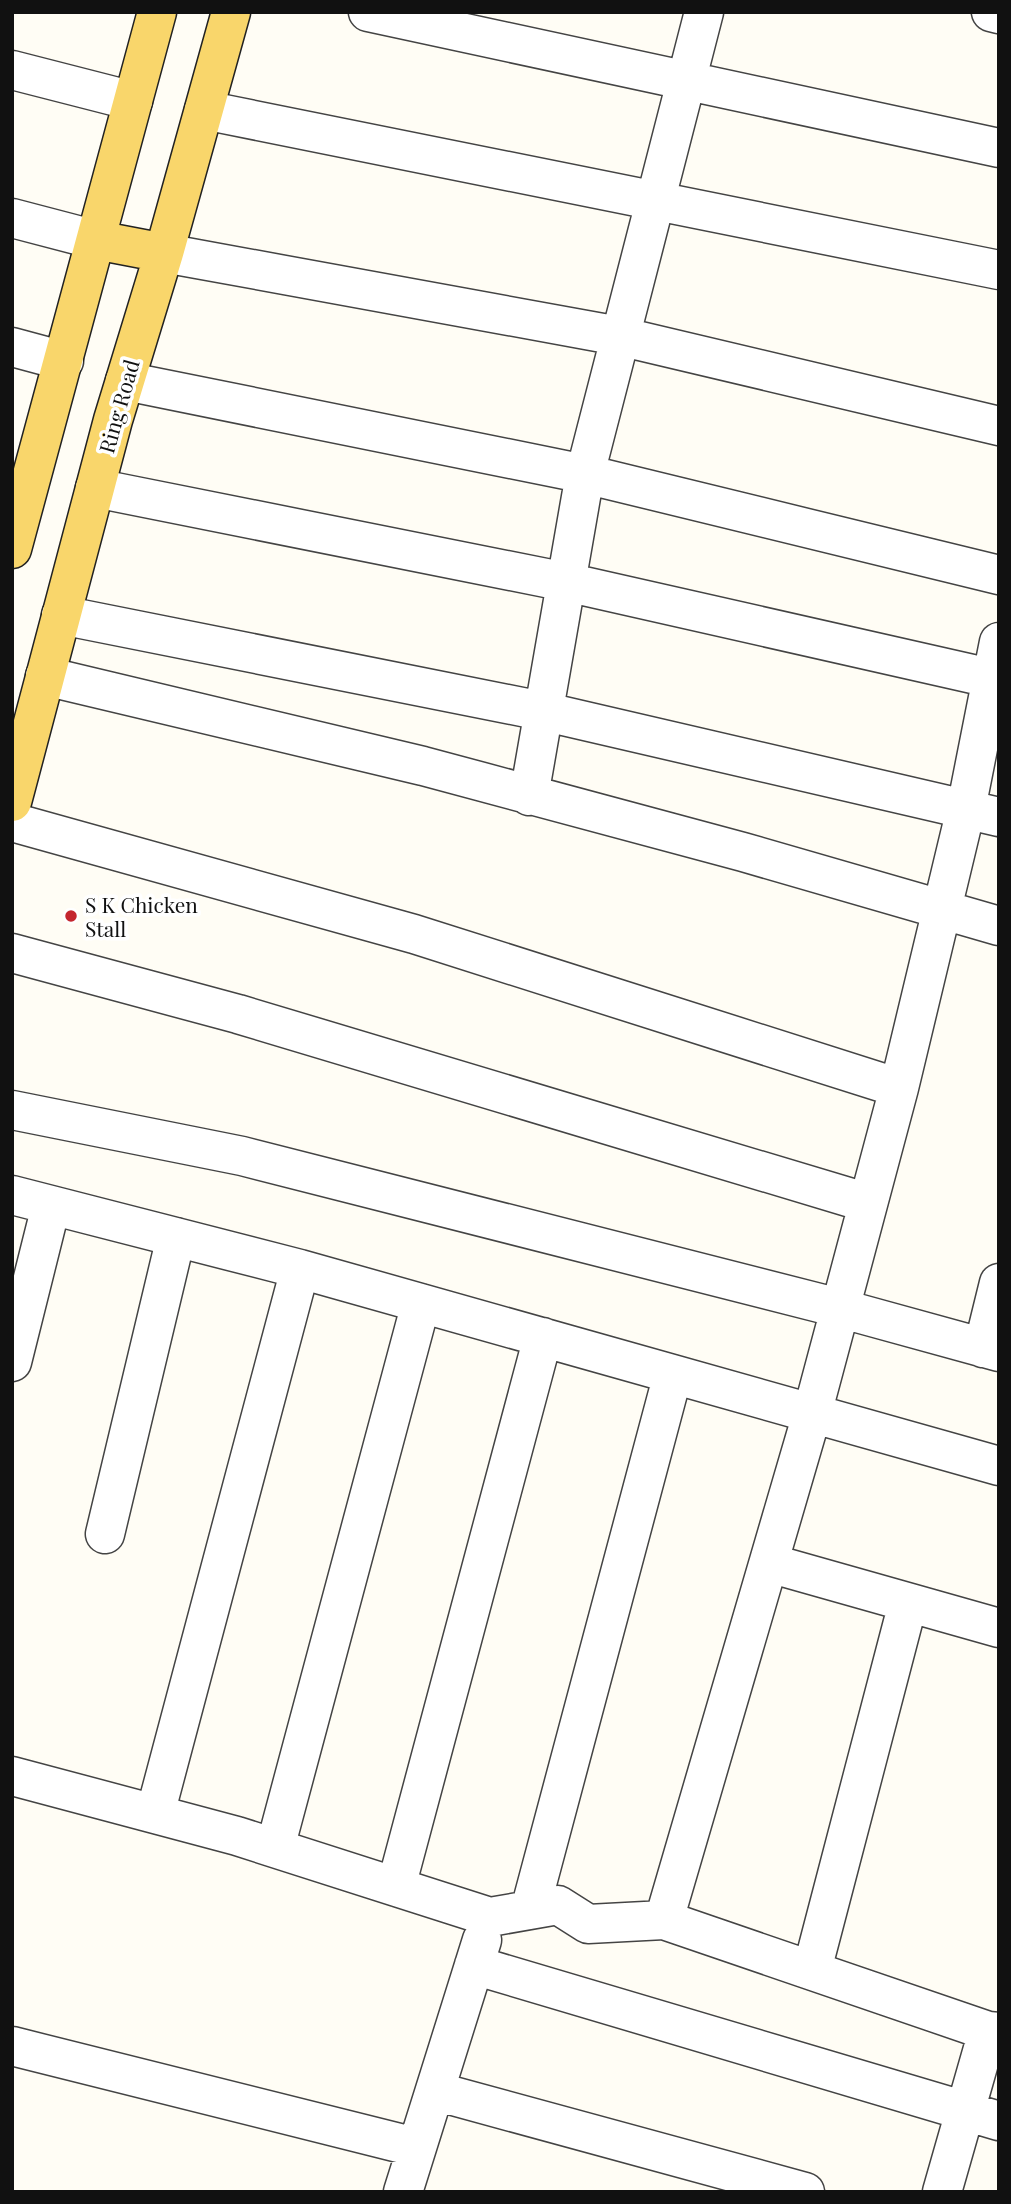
<svg xmlns="http://www.w3.org/2000/svg" width="1011" height="2204" viewBox="0 0 1011 2204" font-family="'Playfair Display',serif">
<style>
.lines{fill:none;stroke-linecap:round;stroke-linejoin:round}
.minor-casing{stroke:#444;stroke-width:41}
.major-casing{stroke:#222;stroke-width:41}
.minor{stroke:#fff;stroke-width:38}
.major{stroke:#f9d66b;stroke-width:38}
.poi-dot{fill:#c4262e;stroke:#fff;stroke-width:2.5}
.labels{text-anchor:middle;dominant-baseline:central;stroke-width:7;stroke-linejoin:round;paint-order:stroke}
.street-label{font-size:21px;fill:#111;stroke:#fff}
.poi-label{font-size:21px;fill:#111;stroke:#fff;text-anchor:start}
</style>
<rect width="100%" height="100%" fill="#fffdf5"/>
<g class="lines">
<defs>
<path id="minor" d="M368,12L999,148
M991,12L999,14
M12,70L133,101
M204,110L999,270
M12,218L96,240
M164,253L619,336L999,426
M12,347L64,361
M125,381L585,474L999,575
M95,488L566,582L999,680
M61,615L542,711L999,817
M45,676L423,766L743,852L999,926
M529,796L585,474L704,12
M12,822L414,934L899,1088
M12,953L238,1014L868,1203
M12,1110L242,1156L839,1308L999,1352
M12,1195L300,1269L999,1466
M983,1348L999,1283
M12,1362L51,1206
M105,1534L176,1237
M769,1563L999,1628
M12,1776L237,1836L490,1917L558,1905L588,1924L664,1920
M155,1814L300,1269
M275,1848L421,1303
M396,1887L543,1337
M530,1910L673,1374
M474,1965L999,2121
M812,1970L908,1603
M988,2031L664,1920L812,1414L899,1088L966,809L999,642
M12,2046L415,2147
M435,2091L805,2192
M403,2192L482,1940
M942,2192L988,2031L999,2032"/>
<path id="major" d="M96,240L164,253
M12,549L157,12
M12,802L113,420L164,253L231,12"/>
</defs>
<use href="#minor" class="minor-casing"/>
<use href="#major" class="major-casing"/>
<use href="#minor" class="minor"/>
<use href="#major" class="major"/>
</g>
<circle class="poi-dot" cx="71" cy="916" r="7"/>
<g class="labels">
<g class="street-label">
<text transform="translate(118 406) rotate(-74)">Ring Road</text>
</g>
<g class="poi-label">
<text x="85" y="904">S K Chicken<tspan x="85" dy="24">Stall</tspan></text>
</g>
</g>
<rect width="1011" height="2204" fill="none" stroke="#111111" stroke-width="28"/>
</svg>
